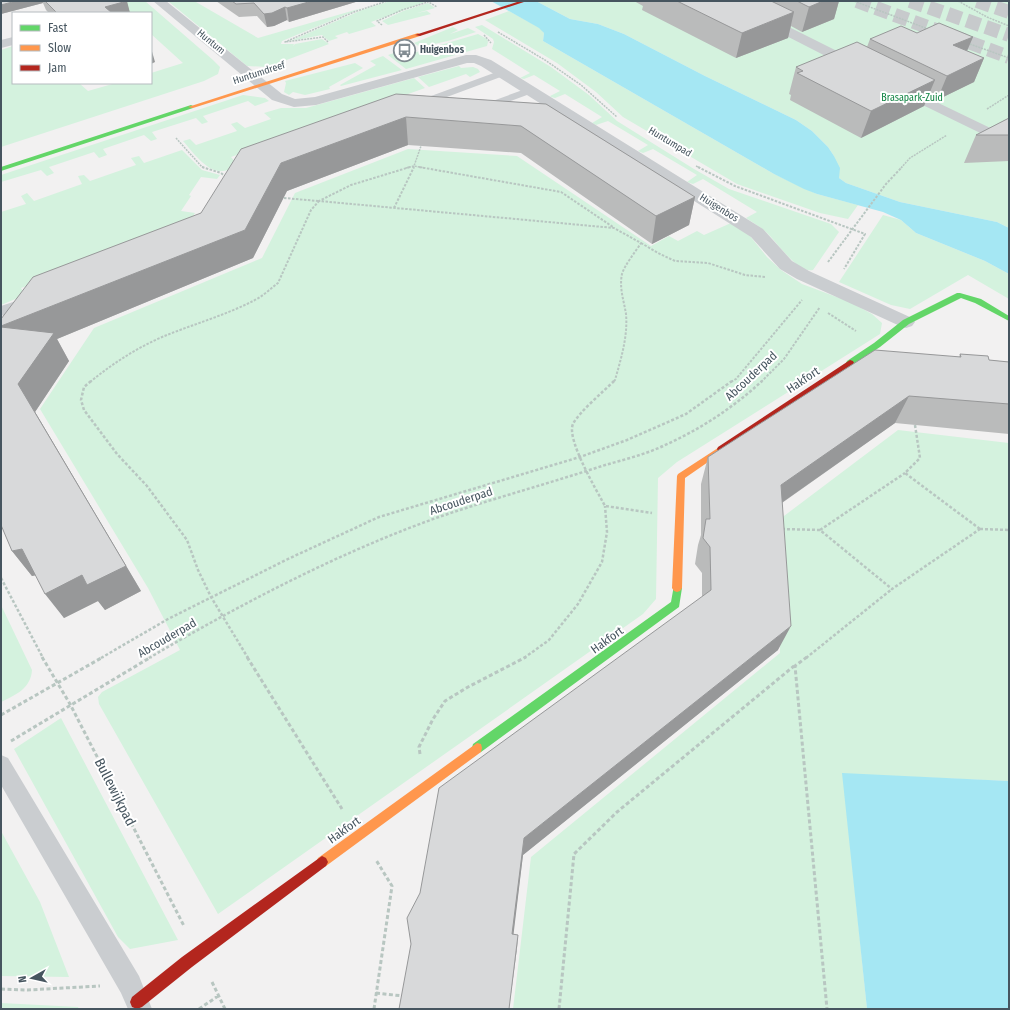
<svg xmlns="http://www.w3.org/2000/svg" width="1010" height="1010" viewBox="0 0 1010 1010" font-family="'Fira Sans Condensed',sans-serif">
<style>
.green{fill:#d4f2de}
.water{fill:#a5e7f3}
.lines{fill:none;stroke-linecap:round;stroke-linejoin:round}
.highway-tunnel{stroke:#c7cacc;stroke-width:14;stroke-dasharray:14 6;stroke-linecap:butt}
.path-far3{stroke:#b8c6c1;stroke-width:1.5;stroke-dasharray:2 1;stroke-linecap:butt}
.path-far2{stroke:#b8c6c1;stroke-width:2;stroke-dasharray:2.5 1.5;stroke-linecap:butt}
.path-far1{stroke:#b8c6c1;stroke-width:2.5;stroke-dasharray:3 2;stroke-linecap:butt}
.path{stroke:#b8c6c1;stroke-width:3;stroke-dasharray:4 2.5;stroke-linecap:butt}
.lane{fill:#cacdd0;fill-rule:evenodd}
.street{fill:#cacdd0;fill-rule:evenodd}
.fast{fill:#63d668;fill-rule:evenodd}
.slow{fill:#ff974d;fill-rule:evenodd}
.jam{fill:#b3261e;fill-rule:evenodd}
.wall{fill:#babbbb}
.shaded-wall{fill:#979899}
.building{fill:#d8d9da;stroke:#979899}
.labels{text-anchor:middle;dominant-baseline:central;stroke-width:4;stroke-linejoin:round;paint-order:stroke}
.far-street-label{font-size:10px;fill:#46555f;stroke:#fff}
.far-poi-label{font-size:10px;font-weight:bold;fill:#46555f;stroke:#fff;text-anchor:start}
.far-park-label{font-size:10px;fill:#0f8342;stroke:#fff}
.street-label{font-size:12px;fill:#46555f;stroke:#fff}
.near-street-label{font-size:14px;fill:#46555f;stroke:#fff}
</style>
<rect width="100%" height="100%" fill="#f2f1f1"/>
<path class="green" d="M112,1H145L213,60L220,67L218,74L204,81L1,147V50L13,46V83H79L88,91L116,83H151V73L183,63L151,34V13H123Z
M168,1H198L196,2L258,38L362,8L282,41L281,44H294L293,46L295,44L322,39L329,44L268,67L247,66Z
M390,1L425,2L371,22L376,26L349,34L347,32L335,36L338,38L329,41L322,35L290,41L362,10Z
M536,1H1009V228L997,222L900,202L846,183L839,178L834,156L828,147L812,131L796,120L705,76L624,34L598,24L570,19Z
M428,3L435,8L417,13L427,11L431,14L388,25L382,21L403,11Z
M509,11L540,28L544,33L543,41L774,174L817,194L858,205L848,219L820,213L737,184L623,117L596,92L557,63L485,20Z
M482,25L551,67L589,95L617,121L694,169L729,189L831,224L839,232L813,270C798,274 777,242 767,233C761,227 753,223 746,218L757,212L703,179L693,184L687,182L697,175L653,149L643,153L638,151L648,145L608,121L596,125L592,123L602,117L565,94L555,98L551,97L550,96L560,91L534,75L524,79L520,78L530,73L492,49L494,42L493,39L475,27Z
M453,27L458,30L450,34L468,28L476,32L448,41L420,47L414,43Z
M478,34L487,39L488,42L487,46L406,69L388,55L397,52L403,56Z
M383,56L402,70L341,86L340,85L376,65L370,61Z
M355,63L363,68L329,87L330,89L305,95L293,92L289,95L284,92L286,83L285,81Z
M459,66L461,68L473,67L478,69L480,72L470,77L466,74L429,87L418,77Z
M414,78L425,88L231,157L238,165C234,167 228,171 223,171C207,173 193,152 183,141L190,139L196,145L237,131L231,124L237,122L245,128L271,119L264,113L281,108H306Z
M243,95L265,98L269,101L255,106L248,101L203,116L208,122L202,124L196,118L152,132L157,139L151,141L144,135L103,149L107,155L99,158L94,152L49,167L54,173L47,176L41,170L1,182V175Z
M408,149L517,156L651,246L669,236L678,241L697,231L704,235L731,223L750,236L767,257L781,270L802,284L850,302L872,314L882,323L880,334L677,462L658,478L656,599L643,614L218,914L99,704L98,697L102,692L180,650L148,588L40,409L94,328L262,258L295,193Z
M182,150L202,170L220,175L217,179L201,177L189,195L191,196L181,211L195,213L185,229L21,288L25,295L1,305V212L26,204L21,196L27,193L34,201L82,184L78,176L84,175L90,181L136,165L131,158L139,156L144,163Z
M883,215L901,220L916,233L985,261L1009,274V299L968,275L910,309L891,305L839,282Z
M898,430L1009,443V781L843,774L867,1009H513L531,857L780,653V519Z
M1,605L32,670C31,688 16,695 1,702Z
M61,718L178,940L130,949L118,937L14,749Z
M1,831L40,902L69,977L1,976Z
M1,1003L78,1007L79,1009H1Z"/>
<path class="water" d="M491,1H536L570,19L598,24L624,34L705,76L796,120L812,131L828,147L834,156L840,168L839,178L846,183L900,202L997,222L1009,228V274L985,261L916,233L901,220L883,212L817,194L804,189L774,174L543,41L544,33L539,28Z
M842,773L1009,781V1009H867Z"/>
<g class="lines">
<path class="highway-tunnel" d="M857,1L1009,57
M910,1L1009,35
M977,1L1009,12"/>
<path class="path-far3" d="M427,1L437,7
M854,1L928,29
M958,1L987,17L1009,26
M382,25L377,21L402,10L428,2
M498,32L545,60L581,85L617,117
M484,35L491,43
M328,42L323,37L285,42L354,12L387,1
M967,43L1009,58
M987,109L1009,95
M176,138L202,167L205,168
M696,166L700,168
M406,168L414,166L421,146
M413,168L414,166L425,168
M901,168L910,158L947,135"/>
<path class="path-far2" d="M202,167L221,173L226,177
M410,167L351,185L319,201L614,228L641,243C636,251 624,266 622,274C619,288 624,301 626,314C628,336 621,359 615,380L613,382
M419,167L561,192L613,227
M698,167L735,186L865,234L844,269
M284,198L318,201
M394,208L414,167
M641,243L660,254L675,261L708,263L745,275L766,277
M828,262L886,184L902,167
M828,313L856,331
M90,382C112,364 135,349 162,337C191,325 226,315 253,301C262,297 270,289 278,283L311,210L319,201
M731,382L736,379L802,300
M761,382L784,359L820,307"/>
<path class="path-far1" d="M91,381L84,387L81,400L84,410L117,454L147,486L187,540L198,570L211,597L248,658
M614,381C603,392 579,412 573,424C566,439 597,491 605,506L652,513
M915,425L920,458L905,473L980,529
M782,529L820,530L892,589L980,529
M980,529L1009,530
M820,530L905,473
M1,578L43,658
M101,658L168,619L290,558L379,517L580,457L627,440L686,414L732,381
M149,658C241,604 336,554 436,518C491,499 547,484 602,466C622,460 644,455 663,446C699,430 733,408 762,381
M524,658L549,640L578,604L602,562L607,532L605,506
M806,658L892,589"/>
<path class="path" d="M42,657L70,704L184,926
M247,657L342,809
M807,657L795,666L827,1009
M1,715L103,657
M11,741L151,657
M420,754L419,747L433,719L445,701L468,687L526,657
M212,982L225,1009
M1,989L27,990L100,986
M376,993L403,996
M199,1009L218,996
M374,1009L392,886L376,860
M559,1009L574,854L617,812L794,666"/>
<path class="lane" d="M502,70L507,73L506,75L420,107H412L411,105L412,103Z
M531,87L536,90L535,92L484,111H476L475,109L476,107Z
M31,296L36,297L38,300L36,303L1,316V306Z
M1,755L8,758L139,976L152,1009H128L121,993L1,785Z"/>
<path class="street" d="M153,1H166L282,94L295,99L315,97L466,55H476L491,60L763,229L792,261L809,271L912,318L915,322L912,326L906,328L900,326L797,279L780,269L751,237L481,66L474,63H467L316,105L294,107L272,100Z
M722,1H737L863,64L865,67L863,70H853L724,4Z
M13,37V45L1,48V40Z
M899,84L1009,137V147L894,91L892,88L894,85Z"/>
<path class="fast" d="M191,105L193,106V108L1,171V167Z
M957,293H960L981,299L1009,316V321L975,303L961,298L909,324L880,347L853,365H847L846,363L847,361L874,343L903,320Z
M677,584L680,585L682,588L679,607L481,752L477,753L473,752L472,748L473,744L671,602L674,585Z"/>
<path class="slow" d="M418,33L421,35L420,36L193,108L188,107Z
M721,446L724,447L725,449L724,451L685,478L682,588L680,591L677,592L674,591L672,588L677,476L678,474Z
M477,743L481,744L482,748L481,752L326,866L322,868L318,866L316,862L318,858Z"/>
<path class="jam" d="M520,1H527L420,36L415,35Z
M850,360L853,361L854,363L853,365L724,451H718L717,449L718,447Z
M322,856L326,858L328,862L326,866L192,967L142,1007L137,1009L132,1007L130,1002L132,997L182,957Z"/>
</g>
<path class="wall" d="M1,1H126L130,13H49L46,10L43,3L1,14Z
M216,1H359L289,22L287,20L274,26L267,27L257,16L239,17Z
M634,1H839L834,19L802,32L791,26L788,38L736,58L642,10L643,6Z
M917,33L973,37L967,51L984,58L974,82L937,100L929,95L924,106L861,138L790,100L791,95L789,94L796,67L867,47L870,39Z
M396,94L546,104L695,197L689,225L652,244L521,153L408,145L287,191L253,258L57,339L69,361L35,412L141,591L105,610L98,601L64,618L36,575L32,576L12,551L1,319L201,213Z
M1009,118V161L964,163L976,135Z
M960,354L989,360L1009,362V434L895,423L782,503L778,650L523,855L513,934L517,948L399,1009L702,597V573L695,564L698,545L701,535V484L708,457L959,357Z"/>
<path class="shaded-wall" d="M16,1H42L43,3L1,14V5Z
M127,1L130,13H108L105,7Z
M312,1H359L289,22L287,8Z
M823,1H839L834,19L802,32L809,7Z
M285,7L287,20L274,26L267,27L264,14Z
M794,12L788,38L736,58L742,33Z
M973,37L963,60L953,45Z
M151,48L155,62L151,64Z
M984,58L974,82L937,100L947,76Z
M935,80L924,106L861,138L871,111Z
M406,117L408,145L287,191L253,258L57,339L69,361L35,412L141,591L105,610L98,601L64,618L45,594L18,384L1,330V326L245,230L281,163Z
M695,197L689,225L652,244L656,216Z
M909,396L895,423L770,511L781,485Z
M22,549L42,574L32,576L12,551Z
M791,626L778,650L523,855L512,947V934L524,838Z
M518,935L517,948L509,1009Z"/>
<path class="building" d="M1,1H16L1,5Z
M45,1H127L105,7L112,13H57Z
M232,1H312L287,8L285,7L272,13L264,14L254,3L236,4Z
M677,1H771L794,12L742,33Z
M797,1H823L809,7Z
M939,23L973,37L953,45L984,58L947,76L870,39L901,26L917,33Z
M857,42L935,80L871,111L797,73L803,71L796,67Z
M396,94L546,104L695,197L656,216L521,126L406,117L281,163L245,230L1,326V319L33,277L201,213L241,149Z
M1009,118V135H976Z
M1,327L54,333L18,384L126,566L87,585L82,575L45,594L22,549L12,551L1,525Z
M875,350L961,357L960,354L988,356L989,360L1009,362V404L909,396L781,485L791,626L524,838L512,934L518,935L509,1009H399L411,944L407,918L420,893L439,788L711,590L710,547L703,538L706,519H710L708,457Z"/>
<defs>
<symbol id="bus-ring" viewBox="-11 -11 22 22"><circle r="9.5" fill="#fff" stroke="#828c92" stroke-width="1.5"/><path d="M-5-6H5V4H4V6H2V4H-2V6H-4V4H-5ZM-3.5-4V0h7V-4ZM-3.5 1.2v1.5H-2V1.2ZM2 1.2v1.5H3.5V1.2Z" fill="#828c92"/></symbol>
</defs>
<g fill-rule="evenodd">
<use href="#bus-ring" x="392" y="38" width="25" height="25"/>
</g>
<g class="labels">
<g class="far-street-label">
<text transform="translate(211 42) rotate(39)">Huntum</text>
<text transform="translate(259 73) rotate(-18)">Huntumdreef</text>
<text transform="translate(670 142) rotate(31)">Huntumpad</text>
<text transform="translate(719 208) rotate(32)">Huigenbos</text>
</g>
<g class="far-poi-label">
<text x="420" y="50">Huigenbos</text>
</g>
<g class="far-park-label">
<text x="912" y="98">Brasapark-Zuid</text>
</g>
<g class="street-label">
<text transform="translate(751 376) rotate(-43)">Abcouderpad</text>
<text transform="translate(803 380) rotate(-34)">Hakfort</text>
<text transform="translate(461 501) rotate(-18)">Abcouderpad</text>
<text transform="translate(167 638) rotate(-30)">Abcouderpad</text>
<text transform="translate(607 640) rotate(-36)">Hakfort</text>
<text transform="translate(344 830) rotate(-36)">Hakfort</text>
</g>
<g class="near-street-label">
<text transform="translate(115 792) rotate(63)">Bullewijkpad</text>
</g>
</g>
<rect width="1010" height="1010" fill="none" stroke="#46555f" stroke-width="4"/>
<rect x="12" y="12" width="140" height="72" fill="#ffffff" stroke="#b5bbbf"/>
<rect x="20" y="25" width="20" height="6" fill="#63d668" stroke="#b5bbbf"/>
<text x="48" y="32" font-size="12" fill="#46555f">Fast</text>
<rect x="20" y="45" width="20" height="6" fill="#ff974d" stroke="#b5bbbf"/>
<text x="48" y="52" font-size="12" fill="#46555f">Slow</text>
<rect x="20" y="65" width="20" height="6" fill="#b3261e" stroke="#b5bbbf"/>
<text x="48" y="72" font-size="12" fill="#46555f">Jam</text>
<g transform="translate(32 978) rotate(262)" stroke="#ffffff" stroke-width="3" paint-order="stroke">
<path d="M0-3L7 15L0 10L-7 15Z" fill="#46555f"/>
<text y="-6" font-size="11" font-weight="bold" text-anchor="middle" fill="#46555f">N</text>
</g>
</svg>
